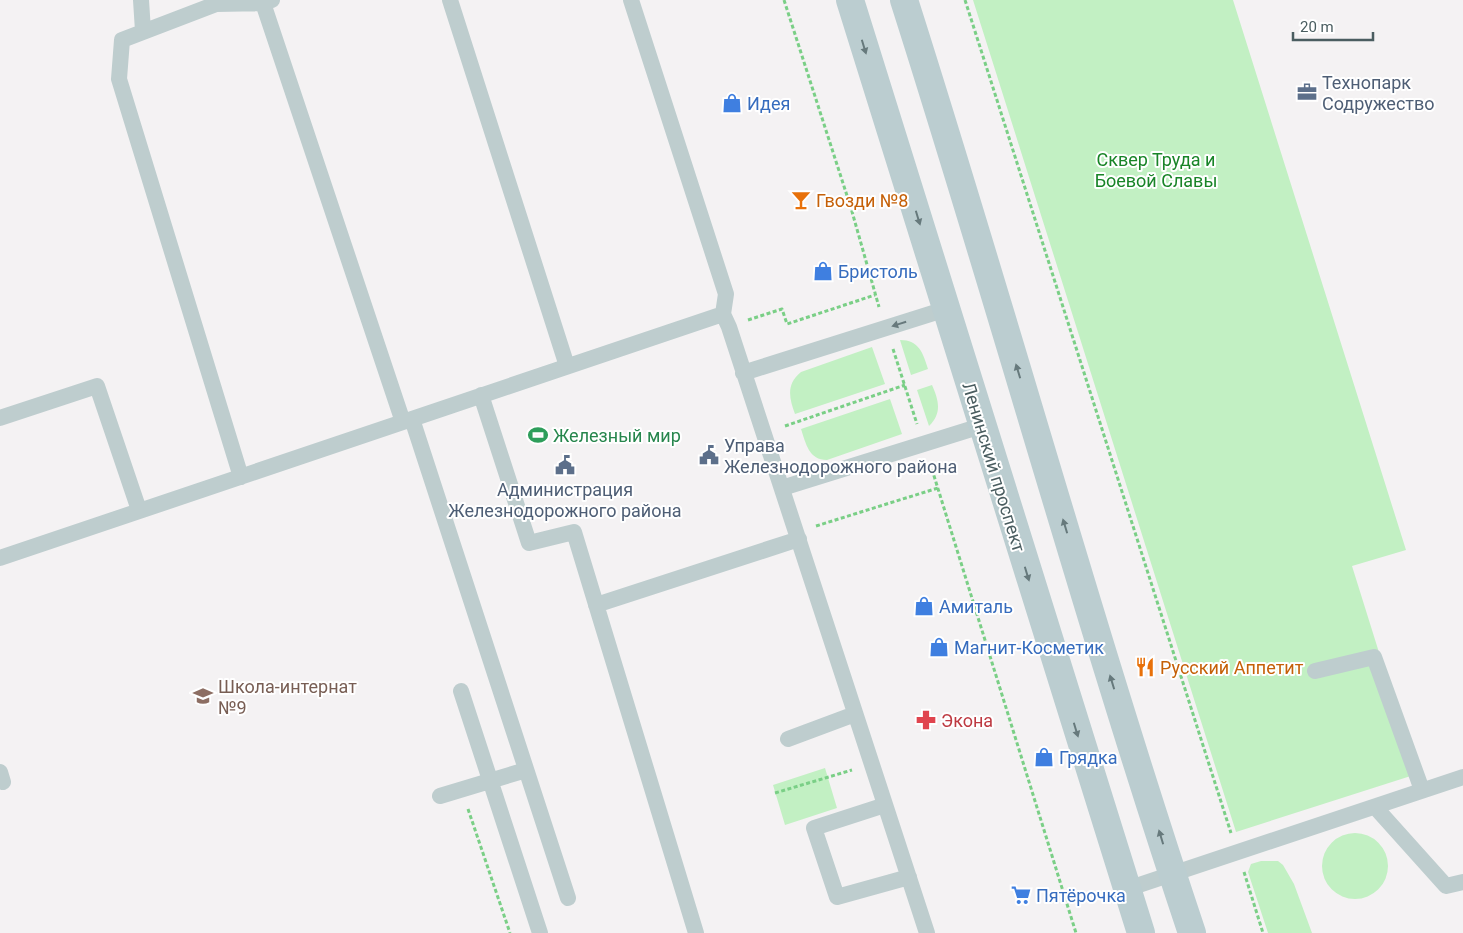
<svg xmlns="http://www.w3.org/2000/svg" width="1463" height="933" viewBox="0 0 1463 933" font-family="Roboto,sans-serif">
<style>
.green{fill:#c2f0c3}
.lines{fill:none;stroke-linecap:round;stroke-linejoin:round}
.path{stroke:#7acf86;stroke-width:3;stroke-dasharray:4 2.5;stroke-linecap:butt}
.service{stroke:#becdce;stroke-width:16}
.secondary{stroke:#bbcdd0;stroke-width:28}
.oneway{fill:#66797c}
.oneway2{fill:#67797c}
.labels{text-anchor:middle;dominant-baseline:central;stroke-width:4;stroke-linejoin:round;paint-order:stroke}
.service-label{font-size:18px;fill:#4e5e75;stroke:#fff;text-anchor:start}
.shop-label{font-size:18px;fill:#366cbe;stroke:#fff;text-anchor:start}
.park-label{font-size:18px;fill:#188427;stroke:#fff}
.food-label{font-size:18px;fill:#c56008;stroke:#fff;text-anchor:start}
.leisure-label{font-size:18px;fill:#27864d;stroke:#fff;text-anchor:start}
.street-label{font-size:18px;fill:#4a5d60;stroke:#fff}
.education-label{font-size:18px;fill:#785e54;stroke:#fff;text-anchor:start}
.health-label{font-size:18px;fill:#be3a42;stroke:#fff;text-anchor:start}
</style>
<rect width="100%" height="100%" fill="#f4f2f3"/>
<path class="green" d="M973,0H1233L1406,550L1352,566L1417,774L1236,832Z
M900,340C919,340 923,353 928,369L911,375Z
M872,347L885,384L795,414C789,398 786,384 801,372Z
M932,385C939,401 942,413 929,426L917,390Z
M890,399L902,434L827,460C809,460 806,444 801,429Z
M825,768L837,808L785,825L773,785Z
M1322 866a33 33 0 1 1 66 0a33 33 0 1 1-66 0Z
M1261,861H1278L1283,865L1294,884L1312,933H1268L1248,872L1251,864Z"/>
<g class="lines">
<path class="path" d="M784,0L851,208L879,307
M965,0L1231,833
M748,320L782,309L787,324L875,295
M893,349L917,424
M785,426L905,385
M930,463L1076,933
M816,526L938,488
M775,793L852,770
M468,809L510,933
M1244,872L1263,933"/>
<path class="service" d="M141,0L143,31
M450,0L567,366
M631,0L726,294L723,314L729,327L927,933
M263,3L403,422
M743,373L946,309
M481,395L529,543L574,532L696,933
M0,418L97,386L139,510
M412,419L568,898
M241,477L119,79L122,40L216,4L263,3L272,0
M782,488L981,426
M0,558L723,314
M596,605L799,539
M1315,671L1374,657L1422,790
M461,691L540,933
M788,739L855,714
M0,772L3,782
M440,796L526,770
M885,805L814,828L837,897L909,877
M1376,808L1446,886L1463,882
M1127,889L1463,777"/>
<path class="secondary" d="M850,0L1141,933
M904,0C1003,310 1089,625 1192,933"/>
</g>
<defs><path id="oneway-solid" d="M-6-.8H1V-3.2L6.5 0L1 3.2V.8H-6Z" transform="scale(1.25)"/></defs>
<g class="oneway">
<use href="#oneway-solid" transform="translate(864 47) rotate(73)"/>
<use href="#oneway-solid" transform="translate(918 218) rotate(73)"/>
<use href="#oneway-solid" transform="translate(1018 371) rotate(-107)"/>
<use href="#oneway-solid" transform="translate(1065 526) rotate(-107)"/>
<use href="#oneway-solid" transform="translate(1027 574) rotate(73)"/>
<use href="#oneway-solid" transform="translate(1112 682) rotate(-107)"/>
<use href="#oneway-solid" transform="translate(1076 730) rotate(73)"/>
<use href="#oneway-solid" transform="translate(1161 837) rotate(-107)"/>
</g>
<use class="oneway2" href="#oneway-solid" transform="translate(899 324) rotate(163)"/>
<defs>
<symbol id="office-bare" viewBox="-9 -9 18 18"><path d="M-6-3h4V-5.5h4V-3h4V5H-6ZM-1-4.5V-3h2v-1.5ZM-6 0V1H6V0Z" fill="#5c6f8a" stroke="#fff" stroke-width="2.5" paint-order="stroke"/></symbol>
<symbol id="shop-bare" viewBox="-9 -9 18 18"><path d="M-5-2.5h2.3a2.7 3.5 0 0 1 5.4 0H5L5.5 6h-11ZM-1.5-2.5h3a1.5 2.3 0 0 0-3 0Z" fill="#3f7fe0" stroke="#fff" stroke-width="2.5" paint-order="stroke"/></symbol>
<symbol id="bar-bare" viewBox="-9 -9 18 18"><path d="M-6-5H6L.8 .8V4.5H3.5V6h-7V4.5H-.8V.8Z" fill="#e8710a" stroke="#fff" stroke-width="2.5" paint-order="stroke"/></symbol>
<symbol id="stadium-bare" viewBox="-9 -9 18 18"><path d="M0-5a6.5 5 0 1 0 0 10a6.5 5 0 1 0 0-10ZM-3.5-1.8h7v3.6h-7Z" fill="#2e9e5b" stroke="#fff" stroke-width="2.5" paint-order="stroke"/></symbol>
<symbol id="civic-bare" viewBox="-9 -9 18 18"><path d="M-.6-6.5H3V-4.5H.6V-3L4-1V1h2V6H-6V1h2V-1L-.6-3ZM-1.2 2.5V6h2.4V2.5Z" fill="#5c6f8a" stroke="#fff" stroke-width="2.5" paint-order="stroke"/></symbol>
<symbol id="restaurant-bare" viewBox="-9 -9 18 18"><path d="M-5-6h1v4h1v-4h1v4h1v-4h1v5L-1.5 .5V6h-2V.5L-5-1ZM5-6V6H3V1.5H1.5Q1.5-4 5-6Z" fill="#e8710a" stroke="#fff" stroke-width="2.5" paint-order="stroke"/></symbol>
<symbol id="school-bare" viewBox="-9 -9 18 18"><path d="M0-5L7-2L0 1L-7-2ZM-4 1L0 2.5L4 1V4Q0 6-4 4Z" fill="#8d6e63" stroke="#fff" stroke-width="2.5" paint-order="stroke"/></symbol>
<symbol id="pharmacy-bare" viewBox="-9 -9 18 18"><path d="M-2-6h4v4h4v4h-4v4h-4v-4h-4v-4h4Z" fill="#e0444e" stroke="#fff" stroke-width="2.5" paint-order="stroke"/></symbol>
<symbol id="supermarket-bare" viewBox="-9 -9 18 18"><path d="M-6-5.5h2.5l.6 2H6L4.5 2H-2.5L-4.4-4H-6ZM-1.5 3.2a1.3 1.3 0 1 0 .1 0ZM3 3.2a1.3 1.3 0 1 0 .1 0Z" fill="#3f7fe0" stroke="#fff" stroke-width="2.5" paint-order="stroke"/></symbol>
</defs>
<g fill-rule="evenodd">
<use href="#office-bare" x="1293" y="78" width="28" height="28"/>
<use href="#shop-bare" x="718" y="89" width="28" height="28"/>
<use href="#bar-bare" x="787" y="186" width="28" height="28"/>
<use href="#shop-bare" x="809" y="257" width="28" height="28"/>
<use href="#stadium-bare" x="524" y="421" width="28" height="28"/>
<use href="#civic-bare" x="695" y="441" width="28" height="28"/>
<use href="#civic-bare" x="551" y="451" width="28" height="28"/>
<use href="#shop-bare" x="910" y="592" width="28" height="28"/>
<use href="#shop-bare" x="925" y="633" width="28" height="28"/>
<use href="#restaurant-bare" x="1131" y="653" width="28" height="28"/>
<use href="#school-bare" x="189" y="682" width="28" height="28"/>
<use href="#pharmacy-bare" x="912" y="706" width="28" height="28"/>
<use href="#shop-bare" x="1030" y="743" width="28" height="28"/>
<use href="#supermarket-bare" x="1007" y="881" width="28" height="28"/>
</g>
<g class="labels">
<g class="service-label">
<text x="1322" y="82">Технопарк<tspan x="1322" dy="21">Содружество</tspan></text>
<text x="724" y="445">Управа<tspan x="724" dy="21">Железнодорожного района</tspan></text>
<text x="565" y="489" text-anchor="middle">Администрация<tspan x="565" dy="21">Железнодорожного района</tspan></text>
</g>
<g class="shop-label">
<text x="747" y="103">Идея</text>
<text x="838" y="271">Бристоль</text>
<text x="939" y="606">Амиталь</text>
<text x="954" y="647">Магнит-Косметик</text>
<text x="1059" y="757">Грядка</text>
<text x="1036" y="895">Пятёрочка</text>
</g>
<g class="park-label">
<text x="1156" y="159">Сквер Труда и<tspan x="1156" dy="21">Боевой Славы</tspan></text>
</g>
<g class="food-label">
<text x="816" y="200">Гвозди №8</text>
<text x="1160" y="667">Русский Аппетит</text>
</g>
<g class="leisure-label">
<text x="553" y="435">Железный мир</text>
</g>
<g class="street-label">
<text transform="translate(994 467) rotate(73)">Ленинский проспект</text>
</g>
<g class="education-label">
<text x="218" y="686">Школа-интернат<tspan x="218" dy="21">№9</tspan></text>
</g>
<g class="health-label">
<text x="941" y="720">Экона</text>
</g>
</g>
<path d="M1293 32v8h80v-8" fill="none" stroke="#4a5d60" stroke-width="2.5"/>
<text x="1300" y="32" font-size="15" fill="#4a5d60" stroke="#ffffff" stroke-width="4" paint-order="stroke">20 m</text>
</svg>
